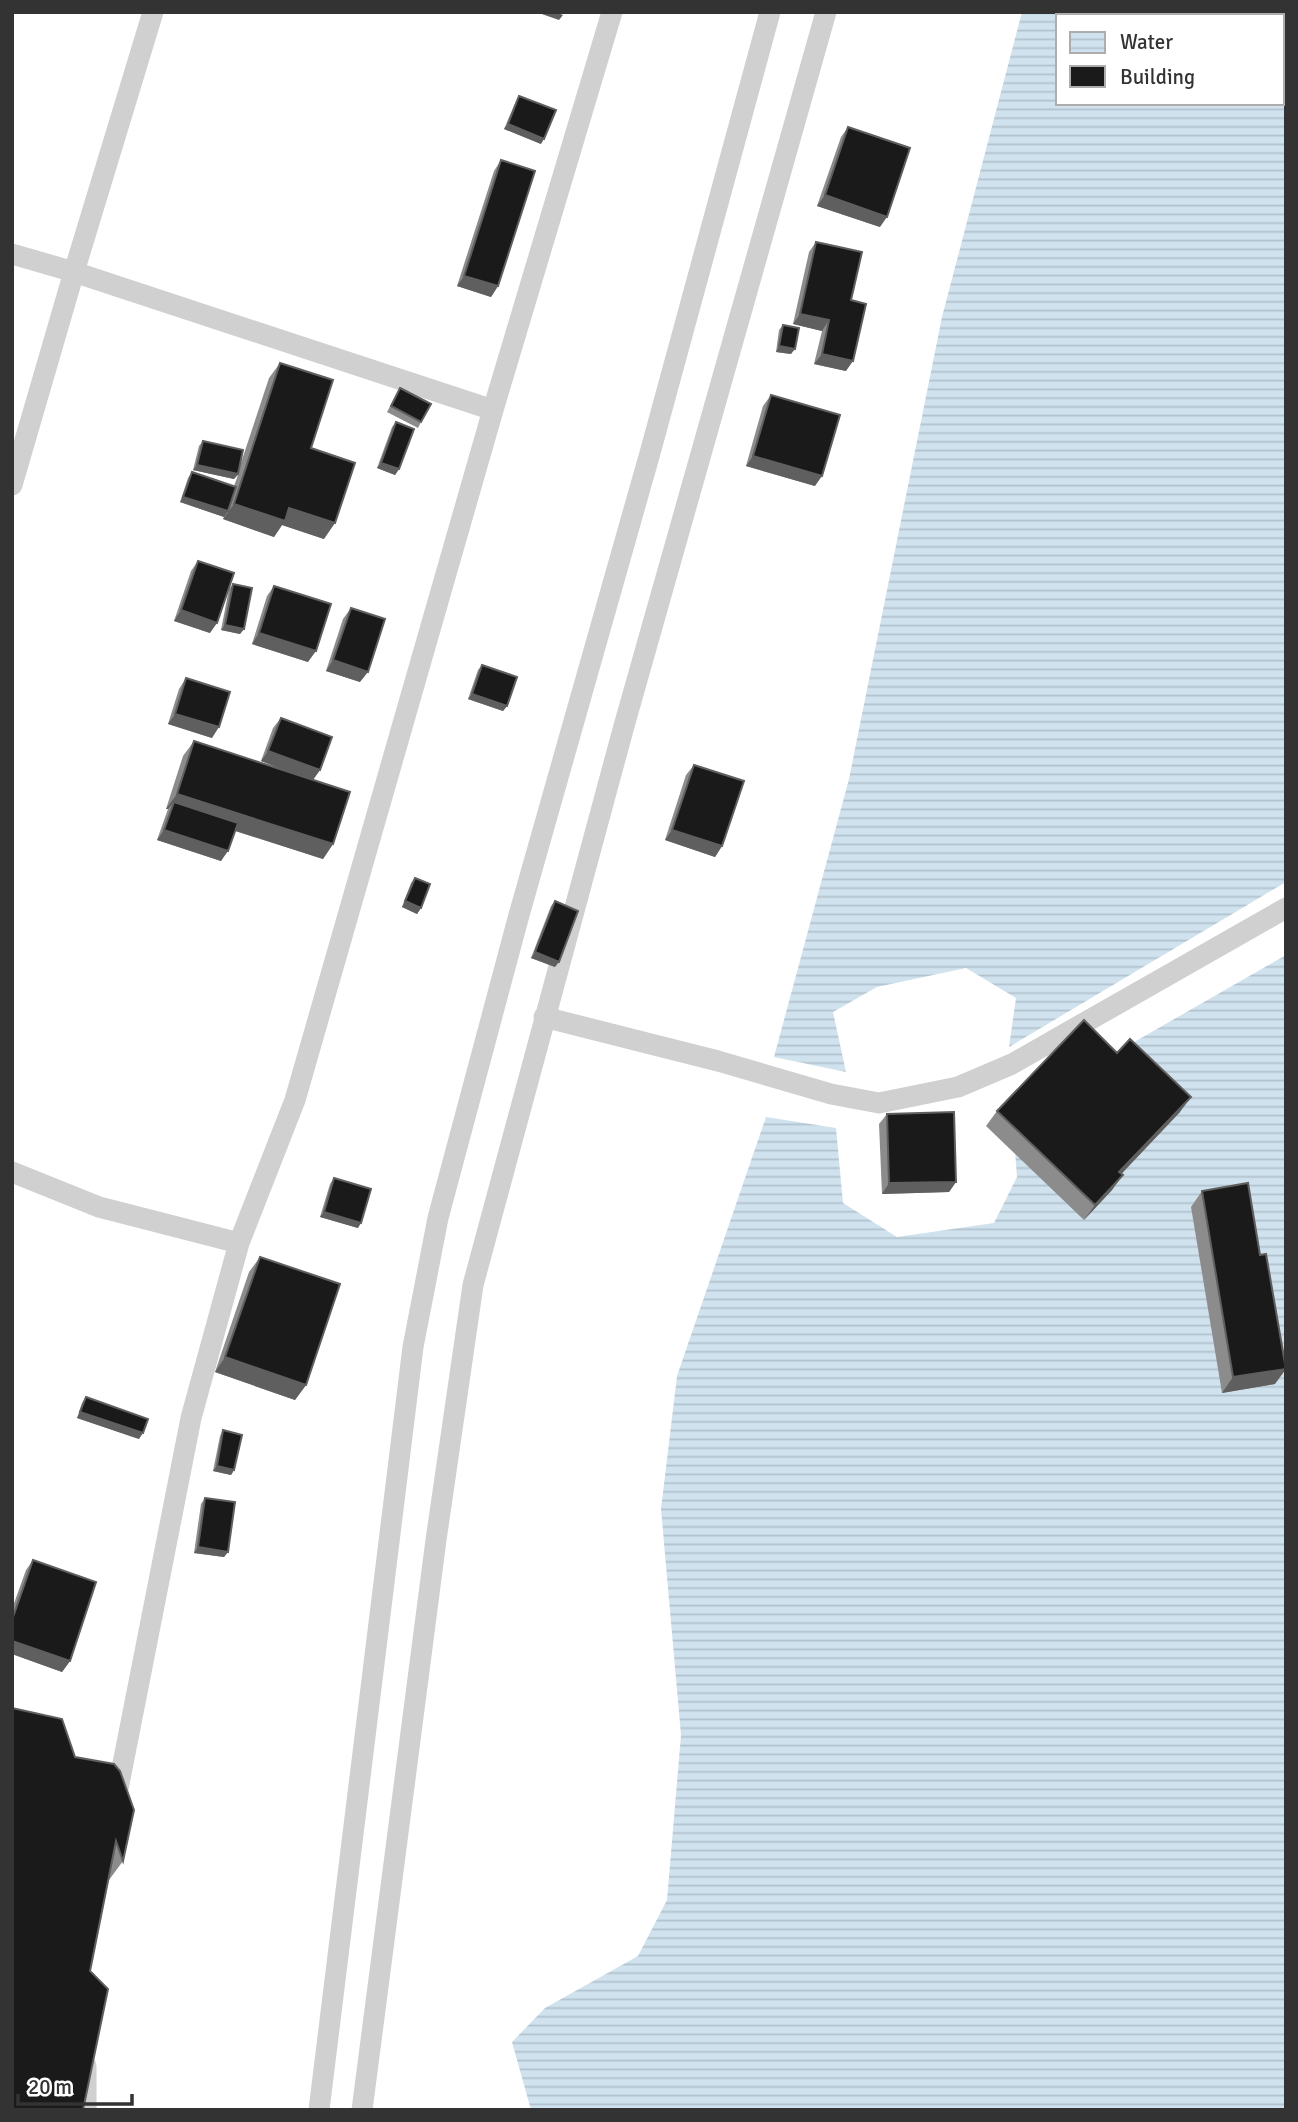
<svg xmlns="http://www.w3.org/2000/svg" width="1298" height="2122" viewBox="0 0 1298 2122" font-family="Signika,sans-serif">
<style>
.water{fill:url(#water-rules);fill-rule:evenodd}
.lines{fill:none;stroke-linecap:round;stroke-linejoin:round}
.service{stroke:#d0d0d0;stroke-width:21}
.wall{fill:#8c8c8c}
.shaded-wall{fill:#5f5f5f}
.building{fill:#1a1a1a;stroke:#5f5f5f;stroke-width:2}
</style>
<defs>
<pattern id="water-rules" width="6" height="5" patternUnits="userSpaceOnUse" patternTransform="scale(1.75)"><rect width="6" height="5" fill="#cfe2ee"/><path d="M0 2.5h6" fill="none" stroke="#b2c2cd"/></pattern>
</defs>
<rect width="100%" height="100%" fill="#fff"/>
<path class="water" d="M1022,12H1286V882L1009,1047L1016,998L966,968L877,987L833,1012L846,1072L774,1057L849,779L942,317ZM1058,16H1282V103H1058Z
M1286,955V2110H531L512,2042L545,2008L638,1956L667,1900L681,1735L661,1509L677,1376L766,1117L836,1128L843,1203L897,1237L994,1223L1017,1177L1012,1112Z"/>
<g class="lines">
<path class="service" d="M12,254L74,272L493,410
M12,485L74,272L153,12
M544,1017L718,1061L831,1094L879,1103L958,1087L1012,1064L1286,908
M12,1172L99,1207L239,1243
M116,1799L191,1418L239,1243L295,1100L493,410L612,12
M86,2110V2066
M319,2110L413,1347L438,1218L519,915L650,453L770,12
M362,2110L436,1540L473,1285L624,726L826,12"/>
</g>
<path class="wall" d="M519,96L541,144L504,129L516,101Z
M848,127L880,227L817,206L841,137Z
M501,160L498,286L491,297L457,286L494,171Z
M816,242L851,300L846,371L814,364L822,331L793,324L809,252Z
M783,325L791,354L776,352L779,330Z
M280,363L311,448L324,539L282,525L274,537L223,519L224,517L180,502L188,478L192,472L234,486L238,475L234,479L193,470L199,446L203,441L238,472L269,378Z
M400,388L421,422L418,428L387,412Z
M771,395L815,486L746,466L763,406Z
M396,422L399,469L395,475L377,468L392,427Z
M198,561L210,633L174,621L191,571Z
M233,584L244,629L240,634L221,630L229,589Z
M274,586L308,662L252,644L267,596Z
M351,608L360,682L326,671L343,619Z
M482,665L507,706L503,711L468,699L478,670Z
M186,678L212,738L168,724L179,689Z
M281,718L320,770L313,780L333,844L323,859L235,831L221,861L157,840L168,809H166L183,756L194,741L284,770L261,761L273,728Z
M694,765L722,846L715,857L665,840L686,775Z
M415,878L421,908L417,914L402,907L411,883Z
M555,901V967L531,958L551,906Z
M997,1111L1180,1112L1121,1174L1112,1190L1084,1220L986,1126Z
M887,1114L956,1182L949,1192L882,1194L879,1124Z
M334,1178L358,1228L320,1217L330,1184Z
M1202,1191L1260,1255L1275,1384L1222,1393L1191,1207Z
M260,1257L306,1385L295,1400L215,1372L249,1272Z
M86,1397L139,1439L77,1418L82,1403Z
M223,1430L234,1470L231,1475L213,1471L220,1436Z
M205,1498L228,1552L224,1557L194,1553L201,1504Z
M33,1560L70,1661L62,1672L12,1654V1609L26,1570Z
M75,1757L114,1764L123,1861L109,1880V1878L90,1971Z"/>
<path class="shaded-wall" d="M536,12H555L563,15L559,20Z
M508,124L544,139L541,144L504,129Z
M825,195L887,217L880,227L817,206Z
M464,276L498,286L491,297L457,286Z
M800,314L829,320L822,331L793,324Z
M779,346L795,349L791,354L776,352Z
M822,354L853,361L846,371L814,364Z
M753,456L822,476L815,486L746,466Z
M381,463L399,469L395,475L377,468Z
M197,465L238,474L234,479L193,470Z
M183,497L228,511L224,517L180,502Z
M234,504L289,508L335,523L324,539L282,525L274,537L223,519Z
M181,610L217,623L210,633L174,621Z
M225,625L244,629L240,634L221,630Z
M259,633L316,651L308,662L252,644Z
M333,660L368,672L360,682L326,671Z
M472,694L507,706L503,711L468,699Z
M175,714L219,727L212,738L168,724Z
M268,751L320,770L312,781L261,761Z
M177,794L333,844L323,859L171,810L174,802L168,809H166Z
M164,830L228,851L221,861L157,840Z
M672,830L722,846L715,857L665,840Z
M405,901L421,908L417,914L402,907Z
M535,952L559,962L555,967L531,958Z
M1191,1097L1180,1112L1109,1187L1119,1172Z
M1123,1175L1112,1190L1084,1220L1095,1205Z
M956,1182L949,1192L882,1194L889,1183Z
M324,1212L361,1223L358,1228L320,1217Z
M225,1357L306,1385L295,1400L215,1372Z
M1286,1369L1275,1384L1222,1393L1233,1377Z
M80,1412L143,1433L139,1439L77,1418Z
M217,1466L234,1470L231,1475L213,1471Z
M198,1547L228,1552L224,1557L194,1553Z
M12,1641L70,1661L62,1672L12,1654Z"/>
<path class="building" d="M519,96L556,110L544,139L508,124Z
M848,127L910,148L887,217L825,195Z
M501,160L535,171L498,286L464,276Z
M816,242L862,252L851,300L866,304L853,361L822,354L829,320L800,314Z
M783,325L799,328L795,349L779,346Z
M280,363L333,380L311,448L355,463L335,523L289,508L285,521L234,504Z
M400,388L431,404L421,422L391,406Z
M771,395L840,415L822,476L753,456Z
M396,422L414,429L399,469L381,463Z
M203,441L243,450L238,474L197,465Z
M192,472L236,487L228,511L183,497Z
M198,561L234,573L217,623L181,610Z
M233,584L252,588L244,629L225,625Z
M274,586L331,604L316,651L259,633Z
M351,608L385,619L368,672L333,660Z
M482,665L517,677L507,706L472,694Z
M186,678L230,692L219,727L175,714Z
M281,718L332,737L320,770L268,751Z
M194,741L350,792L333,844L177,794Z
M694,765L744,781L722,846L672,830Z
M174,802L238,823L228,851L164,830Z
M415,878L430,884L421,908L405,901Z
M555,901L578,911L559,962L535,952Z
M1084,1020L1117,1053L1130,1039L1191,1097L1119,1172L1123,1175L1095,1205L997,1111Z
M954,1112L956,1182L889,1183L887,1114Z
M334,1178L371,1189L361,1223L324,1212Z
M1248,1183L1260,1255L1266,1254L1286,1369L1233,1377L1202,1191Z
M260,1257L340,1284L306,1385L225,1357Z
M86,1397L148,1419L143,1433L80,1412Z
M223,1430L242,1435L234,1470L217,1466Z
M205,1498L235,1502L228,1552L198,1547Z
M33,1560L96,1582L70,1661L12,1641V1620Z
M12,1708L62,1719L75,1757L114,1764L120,1771L134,1810L123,1861L116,1841L90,1971L108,1989L83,2110H12Z"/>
<rect width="1298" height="2122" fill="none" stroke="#333333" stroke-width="28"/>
<rect x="1056" y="14" width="228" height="91" fill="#ffffff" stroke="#adadad" stroke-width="2"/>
<rect x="1070" y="32" width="35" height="21" fill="url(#water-rules)" stroke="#adadad" stroke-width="2"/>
<text x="1120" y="49" font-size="21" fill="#333333">Water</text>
<rect x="1070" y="66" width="35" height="21" fill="#1a1a1a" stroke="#adadad" stroke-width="2"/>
<text x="1120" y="84" font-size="21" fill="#333333">Building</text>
<path d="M18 2094v10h114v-10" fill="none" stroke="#333333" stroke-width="3.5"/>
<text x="28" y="2094" font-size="21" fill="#333333" stroke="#ffffff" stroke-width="5" paint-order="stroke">20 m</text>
</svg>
